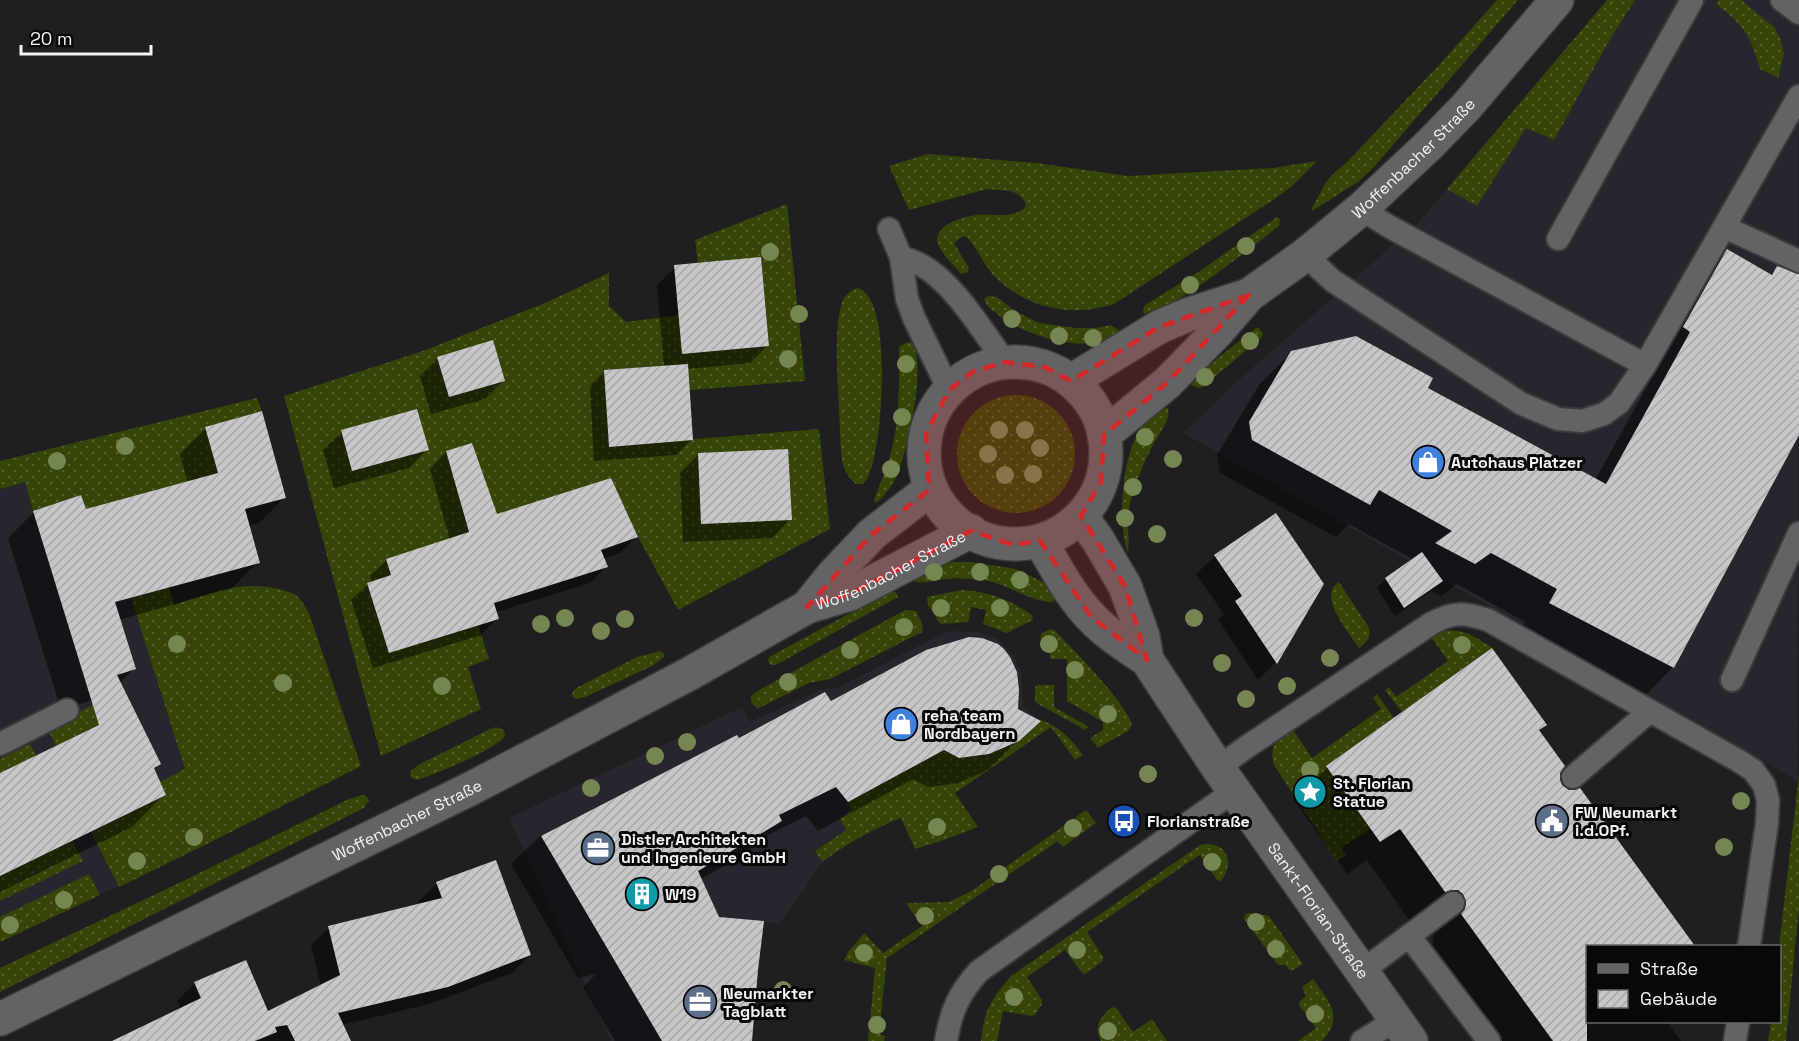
<svg xmlns="http://www.w3.org/2000/svg" width="1799" height="1041" viewBox="0 0 1799 1041" font-family="'Space Grotesk',sans-serif">
<style>
.built{fill:#27252d}
.grass{fill:url(#grass-dots)}
.shadow{fill:#0007;fill-rule:evenodd}
.building{fill:url(#building-hatch)}
.lines{fill:none;stroke-linecap:round;stroke-linejoin:round}
.lane-casing{stroke:#3c3c3e;stroke-width:26}
.street-casing{stroke:#3c3c3e;stroke-width:36}
.secondary-casing{stroke:#3c3c3e;stroke-width:36}
.lane{stroke:#636366;stroke-width:22}
.street{stroke:#636366;stroke-width:33}
.secondary{stroke:#636366;stroke-width:33}
.tree{fill:#758653}
.marked{fill:#d62828;fill-opacity:0.2;stroke:#d62828;stroke-width:4.5;stroke-dasharray:12 8;stroke-linejoin:round}
.labels{text-anchor:middle;dominant-baseline:central;stroke-width:6;stroke-linejoin:round;paint-order:stroke}
.street-label{font-size:16px;fill:#f3f3f5;stroke:#090809}
.poi-label{font-size:16px;font-weight:bold;fill:#f3f3f5;stroke:#090809;text-anchor:start}
</style>
<defs>
<pattern id="grass-dots" width="8" height="8" patternUnits="userSpaceOnUse" patternTransform="scale(1.5)"><rect width="8" height="8" fill="#344507"/><path d="M2 2h.1M6 6h.1" fill="none" stroke="#52602c" stroke-width="1.8" stroke-linecap="round"/></pattern>
<pattern id="building-hatch" width="6" height="6" patternUnits="userSpaceOnUse" patternTransform="scale(1.5)"><rect width="6" height="6" fill="#c7c6c9"/><path d="M-1 1l2-2M0 6l6-6M5 7l2-2" fill="none" stroke="#a8a7a9"/></pattern>
</defs>
<rect width="100%" height="100%" fill="#1f1e20"/>
<path class="built" d="M1607,0H1799L1798,781L1183,433L1234,384L1418,223Z
M83,442L185,769L211,842L0,942V461Z
M955,631L979,632L997,638L1014,657L1021,672L1023,706L1041,720L1019,741L989,754L959,758L848,802L853,810L847,829L815,851L822,862L806,887L791,907L780,924L764,922L758,970L752,1041H611L509,818L742,707L750,722L822,689L837,688L943,633Z"/>
<path class="grass" d="M1497,0H1518L1374,167L1358,182L1312,211V208L1326,182L1333,174L1348,161L1439,65Z
M1607,0H1635L1609,41L1554,140L1526,128L1477,206L1447,189Z
M1719,0H1741L1774,27L1781,40L1784,54L1778,78L1760,69C1751,36 1743,24 1716,4Z
M928,154L1036,163L1128,176L1273,168L1317,161L1291,187L1273,200L1114,304C1071,318 1025,308 993,275C983,263 977,248 966,236L962,237L954,243L969,268L968,272L961,274C954,265 942,255 938,244C931,226 964,216 977,215C993,213 1015,220 1026,206L1024,200L1018,194L1010,191L987,189L909,210L889,166Z
M787,204L805,381L652,393L650,367L605,370L609,446L819,429L830,529L678,610L638,537L624,506L497,514L474,509L463,512L469,534L386,559L391,575L367,583L389,653L478,625L489,659L468,667L481,709L381,756L284,396L423,351L545,303L609,273V306L626,322L679,315L682,354L769,346L761,258L698,263L695,240Z
M1277,217L1280,219L1279,226C1257,243 1166,316 1144,314L1143,310L1145,305L1197,273Z
M858,288C894,298 882,444 870,472C869,477 866,481 863,484H856C850,479 845,472 843,465C840,447 840,427 839,409C838,378 833,332 842,303C844,295 851,290 858,288Z
M988,296L997,297L1015,311L1039,323L1076,328H1096L1111,325L1118,330V333C1093,358 1018,334 996,313C991,309 986,306 984,299Z
M1256,328H1259L1263,334L1261,338L1205,385L1200,388C1195,387 1192,386 1190,382L1194,377Z
M908,342L912,343C927,365 908,447 898,473C894,483 887,492 880,500L876,503L874,500C879,485 886,471 890,456C900,422 899,384 899,349L900,346Z
M957 454a59 59 0 1 1 118 0a59 59 0 1 1-118 0Z
M257,398L262,411L205,427L218,473L142,494L174,605C207,594 242,580 278,589C286,591 293,592 299,598C303,602 306,608 309,613L361,766L211,842L119,887L91,832L166,795L160,782L185,769L126,582L109,586L81,495L33,511L25,482L0,489V461Z
M1163,407L1168,408C1172,419 1156,438 1151,449C1141,469 1130,494 1128,516C1127,528 1130,541 1128,553C1116,519 1122,440 1151,415C1154,412 1159,409 1163,407Z
M946,562H972L1016,569L1047,584L1056,599L1052,602C1030,602 1008,584 984,580C972,579 959,577 946,579C935,580 924,585 914,581L913,578Z
M1339,582L1368,626C1372,637 1368,641 1359,648C1350,634 1316,595 1339,582Z
M961,590C988,591 1010,600 1032,615L1033,620L1007,633L983,624L986,610L971,607L968,622L940,624L928,605L927,597Z
M889,592H896L898,597L776,665H771L768,662L769,657Z
M905,610L916,611L923,626L922,632L830,679L809,683L759,708H757L751,702V696L761,689Z
M1051,629L1055,631C1071,647 1129,706 1132,725L1128,731L1098,748L1090,738L1103,730V722L1067,701V659H1050V652L1040,638L1042,633Z
M1440,631C1466,629 1472,635 1492,648L1402,712L1385,690L1389,687L1396,697L1448,661L1429,634Z
M660,651L664,654V657L652,666L585,697L576,699L572,696L573,691L578,687L637,657Z
M1037,685H1054V707L1089,727L1083,730L1080,727L1038,704L1035,701V687Z
M122,690L133,708L56,746L47,728Z
M1377,694L1394,718L1326,766L1371,829L1341,848L1346,855L1337,861L1274,765C1269,744 1276,741 1293,730L1312,758L1381,709L1373,698Z
M1041,720C1059,726 1072,740 1083,755L1075,760L1051,727L955,793L978,827L944,840L915,849L901,818C872,829 847,844 822,862L815,851L846,830L840,818L852,810L848,802L943,750L959,758L989,754L1019,741Z
M496,727L504,730L505,736C493,751 444,770 426,777L418,780L412,778L410,776L411,771L420,764L488,730Z
M30,744L36,756L0,773V759Z
M1799,774V907L1786,1041H1768L1771,1022H1780L1779,946Z
M362,795L366,796L369,800L364,808L0,992V968L179,883L349,799Z
M1086,810L1096,823L1063,847L1058,841L887,958L879,1034L885,1036L884,1041H868L875,968L844,960L849,951L864,933L883,953L922,926L906,903L949,902L973,890Z
M72,841L83,861L0,901V876Z
M1206,844C1229,844 1234,864 1221,881L1217,880L1200,855L1186,864L1087,932L1103,957V961L1085,974L1082,973L1065,950L1027,977L1042,1000V1004L1035,1015L1031,1016L1003,1011L997,1041H981C984,1009 991,1000 1011,976L1200,845Z
M89,874L100,895L0,942V917Z
M1249,913L1269,916L1303,964L1291,971L1285,965H1278L1244,919L1245,914Z
M1313,979C1329,1001 1345,1017 1322,1041H1298L1316,1028L1299,1005V1002L1306,996L1302,987Z
M1112,1007L1116,1008L1133,1032L1152,1019L1167,1041H1101C1093,1026 1100,1017 1112,1007Z"/>
<path class="shadow" d="M1727,251L1770,275L1777,268L1799,277V432L1673,667L1641,700L1518,636L1525,622L1457,584L1441,596L1431,591L1395,616L1377,588L1386,579L1414,560L1349,524L1336,537L1220,473L1217,455L1259,385L1292,352L1426,389L1595,480L1659,365L1651,360L1695,283Z
M675,267L768,345L750,363L687,369L691,440L676,455L594,461L590,386L605,371L664,367L657,285Z
M438,358L503,381L485,399L431,414L420,376Z
M206,428L285,497L259,523L248,526L258,562L232,588L118,620L134,668L108,695L61,710L8,538L34,512L85,511L188,483L180,454Z
M342,432L427,449L409,468L334,488L323,450Z
M446,452L496,516L636,537L620,553L603,559L606,567L590,583L496,612L498,618L481,635L373,668L351,600L372,581L370,576L387,560L450,540L430,469Z
M698,455L790,519L772,538L683,542L680,473Z
M1215,556L1322,584L1275,663L1258,680L1218,620L1224,614L1196,574Z
M1491,650L1545,724L1538,731L1559,773L1558,780L1561,786L1569,791L1580,790L1693,946H1588V1022H1667L1681,1041H1497L1429,947L1433,943L1434,935L1431,927L1412,924L1367,860L1347,874L1294,800L1327,768Z
M831,703L1017,710L1038,721L988,770L958,783L928,787L913,779L818,831L806,816L764,837L750,850L700,880L750,1041H615L583,987L596,974L578,978L511,864L541,835H546L738,740Z
M159,764L153,770L164,794L132,827L0,892V775Z
M437,884L530,955L512,973L429,1004L342,1025L341,1041H116L181,1009L177,1001L195,983L267,1013L321,986L311,945L329,928L421,905L419,901ZM196,989H199L205,1004L203,1006Z"/>
<path class="building" d="M1727,249L1772,275L1777,266L1799,274V435L1674,668L1549,603L1557,589L1491,553L1475,564L1435,543L1452,531L1379,490L1370,505L1252,440L1249,422L1291,351L1356,336L1433,378L1428,388L1606,484L1690,332L1683,327Z
M761,257L769,346L682,354L674,265Z
M493,340L505,381L449,397L437,357Z
M688,364L693,440L609,447L604,370Z
M417,409L429,450L352,471L341,430Z
M262,411L286,498L245,509L260,563L115,602L136,669L117,675L161,764L154,768L166,795L0,876V773L99,725L33,511L81,495L86,509L218,473L205,427Z
M472,443L497,514L611,478L638,537L601,550L608,567L494,603L499,619L389,653L367,583L391,575L386,559L469,532L446,451Z
M788,449L792,520L701,524L698,453Z
M1276,513L1324,584L1277,664L1235,601L1242,596L1214,555Z
M1422,552L1443,581L1404,608L1385,578Z
M969,637L982,638L998,644L1004,649L1010,657L1017,672L1019,690L1018,709L1041,721L1019,741L989,754L959,758L944,750L848,802L836,787L779,815L782,821L698,871L719,917L764,921L758,970L752,1041H662L541,836L737,735L739,738L825,692L831,701L926,650Z
M1492,648L1547,725L1539,730L1565,766L1560,773V780L1562,785L1569,790H1575L1580,788L1695,946H1587V1041H1553L1461,914L1465,909L1466,902L1463,894L1458,890H1452L1445,892L1400,829L1380,842L1326,766Z
M496,860L531,955L448,987L338,1013L351,1041H295L287,1025L275,1027L277,1032L255,1041H112L201,998L194,982L246,960L268,1011L340,975L328,926L442,898L436,882Z"/>
<g class="lines">
<defs>
<path id="lane" d="M1782,0L1799,13
M1361,209L1390,227L1645,365
M1724,227L1799,261
M889,229L901,257L907,299L914,318L949,390
M1558,239L1692,0
M1305,255L1333,281L1522,404L1558,419L1582,421L1604,414L1619,403L1645,365L1799,96
M901,257C907,259 913,261 919,264C953,281 983,332 1005,362
M1732,680L1799,533
M0,744L67,710
M1218,768L1245,748L1432,623C1455,611 1464,613 1488,620L1739,761L1753,770L1764,785L1768,800L1767,823L1749,946
M1573,777L1650,711
M1409,936L1489,1041
M1362,971L1453,903
M946,1041C951,1011 959,993 979,971L1234,791
M1362,1041L1396,1020
M1735,1041L1738,1022"/>
<g id="street">
<path d="M807,607L832,576L872,534L929,490"/>
<path id="s1" d="M0,1019L470,789L689,674L807,607L850,594L971,531"/>
</g>
<g id="secondary">
<circle cx="1015" cy="453" r="91"/>
<path d="M1071,381L1159,327L1187,315L1249,295"/>
<path id="s2" d="M1104,435L1167,383L1218,331L1249,295L1305,255L1361,209L1429,145L1466,107L1557,0"/>
<path id="s3" d="M1081,516L1098,540L1125,586L1143,636L1147,660L1218,768L1411,1041"/>
<path d="M1040,541C1056,567 1070,596 1092,618C1108,635 1128,647 1147,660"/>
</g>
</defs>
<use href="#lane" class="lane-casing"/>
<use href="#street" class="street-casing"/>
<use href="#secondary" class="secondary-casing"/>
<use href="#lane" class="lane"/>
<use href="#street" class="street"/>
<use href="#secondary" class="secondary"/>
</g>
<g class="tree">
<circle cx="1246" cy="246" r="9"/>
<circle cx="770" cy="252" r="9"/>
<circle cx="1190" cy="285" r="9"/>
<circle cx="799" cy="314" r="9"/>
<circle cx="1012" cy="319" r="9"/>
<circle cx="1059" cy="336" r="9"/>
<circle cx="1093" cy="338" r="9"/>
<circle cx="1250" cy="341" r="9"/>
<circle cx="788" cy="359" r="9"/>
<circle cx="906" cy="364" r="9"/>
<circle cx="1205" cy="377" r="9"/>
<circle cx="902" cy="417" r="9"/>
<circle cx="999" cy="430" r="9"/>
<circle cx="1025" cy="430" r="9"/>
<circle cx="1145" cy="437" r="9"/>
<circle cx="125" cy="446" r="9"/>
<circle cx="1040" cy="448" r="9"/>
<circle cx="988" cy="454" r="9"/>
<circle cx="1173" cy="459" r="9"/>
<circle cx="57" cy="461" r="9"/>
<circle cx="891" cy="469" r="9"/>
<circle cx="1033" cy="474" r="9"/>
<circle cx="1005" cy="475" r="9"/>
<circle cx="1133" cy="487" r="9"/>
<circle cx="1125" cy="518" r="9"/>
<circle cx="1157" cy="534" r="9"/>
<circle cx="934" cy="572" r="9"/>
<circle cx="980" cy="572" r="9"/>
<circle cx="1020" cy="580" r="9"/>
<circle cx="941" cy="608" r="9"/>
<circle cx="1000" cy="608" r="9"/>
<circle cx="565" cy="618" r="9"/>
<circle cx="1194" cy="618" r="9"/>
<circle cx="625" cy="619" r="9"/>
<circle cx="541" cy="624" r="9"/>
<circle cx="904" cy="627" r="9"/>
<circle cx="601" cy="631" r="9"/>
<circle cx="177" cy="644" r="9"/>
<circle cx="1049" cy="644" r="9"/>
<circle cx="1462" cy="645" r="9"/>
<circle cx="850" cy="650" r="9"/>
<circle cx="1330" cy="658" r="9"/>
<circle cx="1222" cy="663" r="9"/>
<circle cx="1075" cy="670" r="9"/>
<circle cx="788" cy="682" r="9"/>
<circle cx="283" cy="683" r="9"/>
<circle cx="442" cy="686" r="9"/>
<circle cx="1287" cy="686" r="9"/>
<circle cx="1246" cy="699" r="9"/>
<circle cx="1108" cy="714" r="9"/>
<circle cx="687" cy="742" r="9"/>
<circle cx="655" cy="756" r="9"/>
<circle cx="1310" cy="770" r="9"/>
<circle cx="1148" cy="774" r="9"/>
<circle cx="591" cy="788" r="9"/>
<circle cx="1741" cy="801" r="9"/>
<circle cx="937" cy="827" r="9"/>
<circle cx="1073" cy="828" r="9"/>
<circle cx="194" cy="837" r="9"/>
<circle cx="1724" cy="847" r="9"/>
<circle cx="137" cy="861" r="9"/>
<circle cx="1212" cy="862" r="9"/>
<circle cx="999" cy="874" r="9"/>
<circle cx="64" cy="900" r="9"/>
<circle cx="925" cy="916" r="9"/>
<circle cx="1256" cy="922" r="9"/>
<circle cx="10" cy="925" r="9"/>
<circle cx="1276" cy="949" r="9"/>
<circle cx="1077" cy="950" r="9"/>
<circle cx="864" cy="953" r="9"/>
<circle cx="783" cy="990" r="9"/>
<circle cx="1014" cy="997" r="9"/>
<circle cx="1315" cy="1014" r="9"/>
<circle cx="877" cy="1025" r="9"/>
<circle cx="1108" cy="1031" r="9"/>
</g>
<path class="marked" d="M1249,295L1167,383L1104,435L1101,482L1081,516L1125,586L1147,660L1091,617L1040,541L1013,545L971,531L850,594L807,607L872,534L929,490L926,433L949,390L974,371L1005,362L1045,367L1071,381L1159,327Z"/>
<defs>
<symbol id="shop-disc" viewBox="-11 -11 22 22"><circle r="9.5" fill="#3f7fe0" stroke="#090809"/><path d="M-5-2.5h2.3a2.7 3.5 0 0 1 5.4 0H5L5.5 6h-11ZM-1.5-2.5h3a1.5 2.3 0 0 0-3 0Z" fill="#fff"/></symbol>
<symbol id="sight-disc" viewBox="-11 -11 22 22"><circle r="9.5" fill="#0f9aa8" stroke="#090809"/><path d="M0-6L1.8-2.2L6-1.7L2.9 1.2L3.7 5.4L0 3.3L-3.7 5.4L-2.9 1.2L-6-1.7L-1.8-2.2Z" fill="#fff"/></symbol>
<symbol id="bus-disc" viewBox="-11 -11 22 22"><circle r="9.5" fill="#1a4fb4" stroke="#090809"/><path d="M-5-6H5V4H4V6H2V4H-2V6H-4V4H-5ZM-3.5-4V0h7V-4ZM-3.5 1.2v1.5H-2V1.2ZM2 1.2v1.5H3.5V1.2Z" fill="#fff"/></symbol>
<symbol id="civic-disc" viewBox="-11 -11 22 22"><circle r="9.5" fill="#5c6f8a" stroke="#090809"/><path d="M-.6-6.5H3V-4.5H.6V-3L4-1V1h2V6H-6V1h2V-1L-.6-3ZM-1.2 2.5V6h2.4V2.5Z" fill="#fff"/></symbol>
<symbol id="office-disc" viewBox="-11 -11 22 22"><circle r="9.5" fill="#5c6f8a" stroke="#090809"/><path d="M-6-3h4V-5.5h4V-3h4V5H-6ZM-1-4.5V-3h2v-1.5ZM-6 0V1H6V0Z" fill="#fff"/></symbol>
<symbol id="building-disc" viewBox="-11 -11 22 22"><circle r="9.5" fill="#0f9aa8" stroke="#090809"/><path d="M-4-6H4V6H1V3H-1V6H-4ZM-2.5-4.3h1.7v1.8h-1.7ZM.8-4.3h1.7v1.8H.8ZM-2.5-1h1.7V.8h-1.7ZM.8-1h1.7V.8H.8Z" fill="#fff"/></symbol>
</defs>
<g fill-rule="evenodd">
<use href="#shop-disc" x="1409" y="443" width="38" height="38"/>
<use href="#shop-disc" x="882" y="705" width="38" height="38"/>
<use href="#sight-disc" x="1291" y="773" width="38" height="38"/>
<use href="#bus-disc" x="1105" y="802" width="38" height="38"/>
<use href="#civic-disc" x="1533" y="802" width="38" height="38"/>
<use href="#office-disc" x="579" y="829" width="38" height="38"/>
<use href="#building-disc" x="623" y="875" width="38" height="38"/>
<use href="#office-disc" x="681" y="983" width="38" height="38"/>
</g>
<g class="labels">
<g class="street-label">
<text stroke="none"><textPath href="#s2" startOffset="416">Woffenbacher Straße</textPath></text>
<text stroke="none"><textPath href="#s1" startOffset="998">Woffenbacher Straße</textPath></text>
<text stroke="none"><textPath href="#s1" startOffset="453">Woffenbacher Straße</textPath></text>
<text stroke="none"><textPath href="#s3" startOffset="464">Sankt-Florian-Straße</textPath></text>
</g>
<g class="poi-label">
<text x="1451" y="462">Autohaus Platzer</text>
<text x="924" y="715">reha team<tspan x="924" dy="18">Nordbayern</tspan></text>
<text x="1333" y="783">St. Florian<tspan x="1333" dy="18">Statue</tspan></text>
<text x="1575" y="812">FW Neumarkt<tspan x="1575" dy="18">i.d.OPf.</tspan></text>
<text x="1147" y="821">Florianstraße</text>
<text x="621" y="839">Distler Architekten<tspan x="621" dy="18">und Ingenieure GmbH</tspan></text>
<text x="665" y="894">W19</text>
<text x="723" y="993">Neumarkter<tspan x="723" dy="18">Tagblatt</tspan></text>
</g>
</g>
<rect x="1586" y="945" width="195" height="78" fill="#090809" stroke="#676667" stroke-width="1.5"/>
<rect x="1598" y="964" width="30" height="9" fill="#636366" stroke="#676667" stroke-width="1.5"/>
<text x="1640" y="975" font-size="18" fill="#f3f3f5">Straße</text>
<rect x="1598" y="990" width="30" height="18" fill="url(#building-hatch)" stroke="#676667" stroke-width="1.5"/>
<text x="1640" y="1005" font-size="18" fill="#f3f3f5">Gebäude</text>
<path d="M21 45v9h130v-9" fill="none" stroke="#f3f3f5" stroke-width="3"/>
<text x="30" y="45" font-size="18" fill="#f3f3f5" stroke="#090809" stroke-width="4.5" paint-order="stroke">20 m</text>
</svg>
